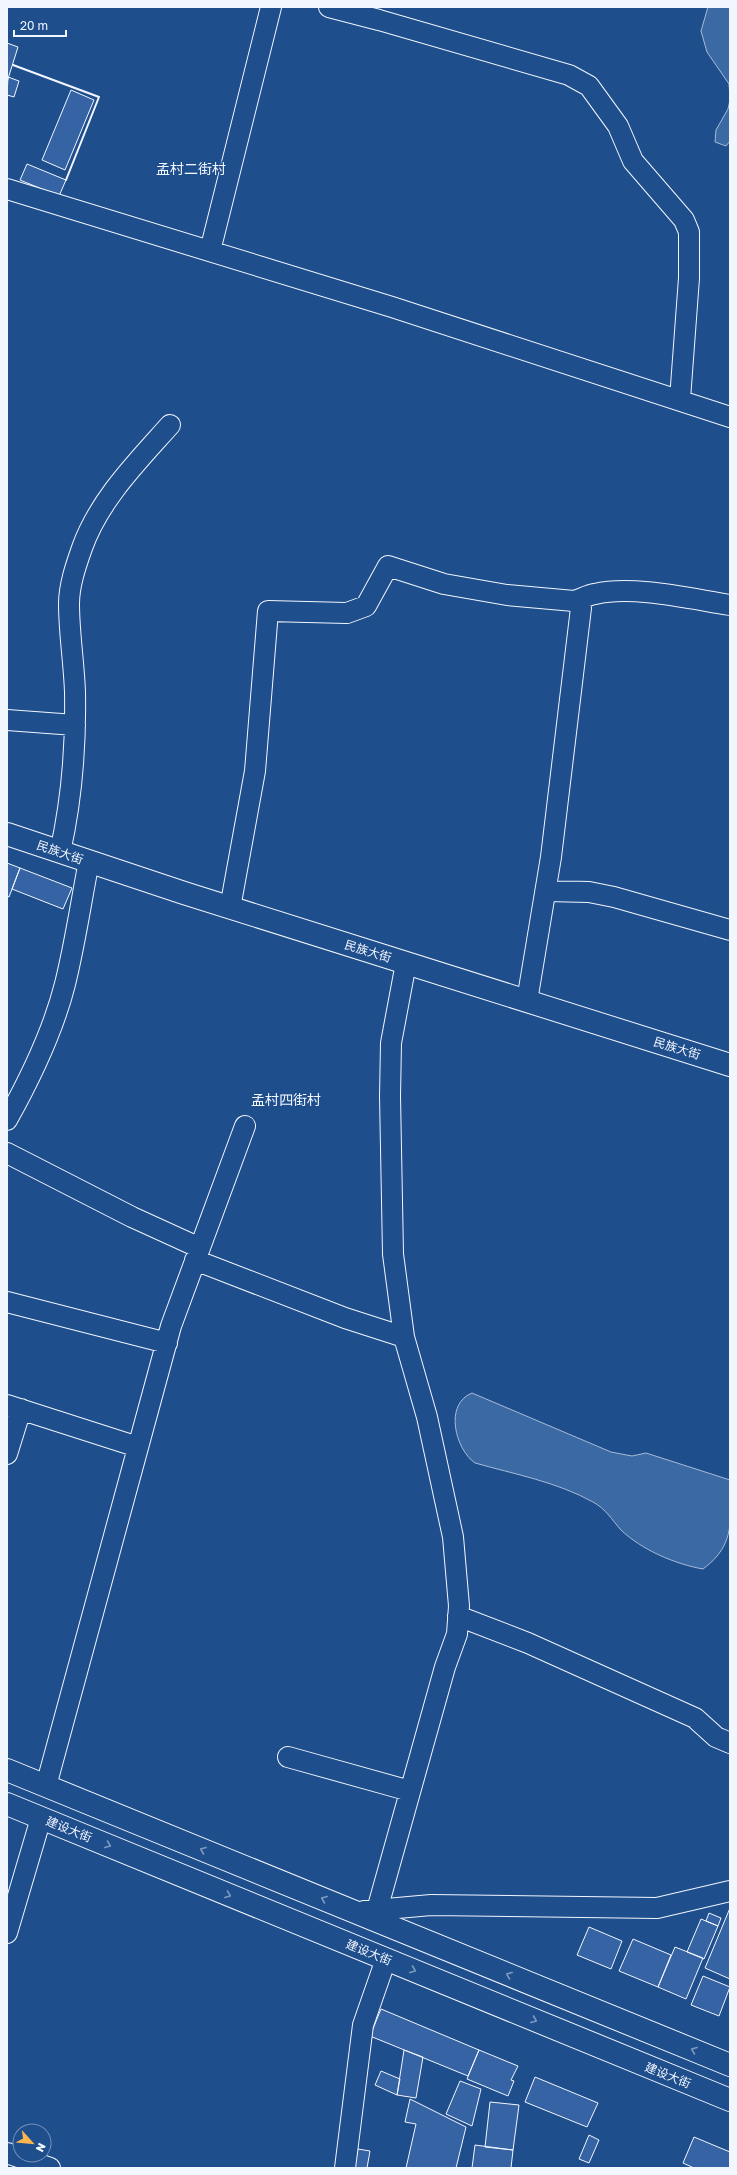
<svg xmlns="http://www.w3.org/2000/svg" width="737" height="2175" viewBox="0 0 737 2175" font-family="'Golos Text','Noto Sans SC',sans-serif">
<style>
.water{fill:#3b69a3;stroke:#a8bbd7}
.building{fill:#3563a3;stroke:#f2f6ff}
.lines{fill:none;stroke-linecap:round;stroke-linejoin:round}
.minor-casing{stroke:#f2f6ff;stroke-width:22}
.major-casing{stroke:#f2f6ff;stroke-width:24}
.minor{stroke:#1f4e8c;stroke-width:20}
.major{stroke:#1f4e8c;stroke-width:22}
.wall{stroke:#f2f6ff;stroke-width:2}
.oneway{stroke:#7e9ac0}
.labels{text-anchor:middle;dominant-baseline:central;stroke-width:3;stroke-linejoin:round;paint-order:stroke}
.street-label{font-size:12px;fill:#f2f6ff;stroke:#1f4e8c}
.quarter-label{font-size:14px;fill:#f2f6ff;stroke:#1f4e8c}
</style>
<rect width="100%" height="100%" fill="#1f4e8c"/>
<path class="water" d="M708,7H730V96L729,84L707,52L701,31Z
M730,100V141L726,146L715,142L716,130L728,109Z
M472,1393L611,1452L632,1456L646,1453L730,1480C730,1518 737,1544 703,1569C675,1564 642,1550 621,1530C612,1520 606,1509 593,1502C557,1482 514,1474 475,1463C455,1449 444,1404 472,1393Z"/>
<path class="building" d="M7,43L18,47L7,82Z
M8,77L19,81L14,97L7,95Z
M71,90L94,100L65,170L42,160Z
M27,164L66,180L59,196L20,180Z
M7,863L20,868L9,897L7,896Z
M20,868L72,888L63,909L12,889Z
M730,1908V1979L705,1968Z
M709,1913L721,1918L718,1926L706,1921Z
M701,1919L718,1926L704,1959L687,1952Z
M589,1927L622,1941L611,1969L577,1955Z
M633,1939L671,1955L658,1987L619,1971Z
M675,1947L703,1958L686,1999L658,1987Z
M703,1976L730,1987L719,2016L691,2005Z
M381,2009L479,2050L468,2076L370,2036Z
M404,2050L423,2057L416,2098L397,2095Z
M479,2050L518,2066L511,2080L514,2081L508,2096L467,2079Z
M381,2071L400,2079L397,2095L375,2085Z
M535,2077L598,2103L587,2127L525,2102Z
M460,2081L481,2089L472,2126L446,2114Z
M410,2099L466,2127L456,2168H406L416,2124L405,2122Z
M490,2102L519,2105L513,2150L485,2147Z
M589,2135L599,2140L589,2163L579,2159Z
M694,2137L730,2152V2168H694L683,2163Z
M475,2145L513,2150L511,2168H472Z
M358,2149L370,2151L367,2168H354Z"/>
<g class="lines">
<defs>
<path id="minor" d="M329,7L379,20L569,75L589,86L618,126L633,161L684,220L689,232V278L680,399
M7,189L392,307L730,417
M210,251L271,7
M574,601C581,599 588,595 595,594C633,585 691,599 730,605
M7,720L75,725
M60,852C72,799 76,746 75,692C74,663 69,633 69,604C69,585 76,565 82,548C99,500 137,462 170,425
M546,891L589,892L614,897L730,930
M230,908L255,771L268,611L347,613L366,606L388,566L444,584L507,595L574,601L581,608L551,857L527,1001
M7,1120C31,1077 53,1032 65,984C75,944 81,902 89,861
M7,1153L132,1217L200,1248
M195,1260L345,1318L404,1337
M7,1302L167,1343
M7,1405L138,1447
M7,1454L21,1409
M458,1616L528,1643L695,1718L716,1737L730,1743
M288,1757L410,1791
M46,1786L171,1326L245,1126
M377,1910L445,1667L457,1634L459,1606L453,1537L427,1417L404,1337L393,1254L390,1096L391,1043L406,963
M364,1911L431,1905L657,1908L730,1891
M7,1933L41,1818
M7,2153L50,2168
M345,2168L363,2025L386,1959"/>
<path id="major" d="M7,834L184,893L730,1065
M7,1770L730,2065
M7,1804L730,2100"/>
</defs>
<use href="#minor" class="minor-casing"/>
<use href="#major" class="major-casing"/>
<use href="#minor" class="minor"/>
<use href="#major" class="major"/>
<path class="wall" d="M13,65L99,97L66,180"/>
</g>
<defs><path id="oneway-chevron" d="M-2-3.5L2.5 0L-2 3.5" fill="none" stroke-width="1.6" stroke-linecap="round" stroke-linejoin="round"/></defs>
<g class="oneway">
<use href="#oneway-chevron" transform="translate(108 1845) rotate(22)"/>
<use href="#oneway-chevron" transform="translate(203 1850) rotate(-158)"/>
<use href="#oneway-chevron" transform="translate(228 1895) rotate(22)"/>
<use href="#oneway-chevron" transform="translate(324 1899) rotate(-158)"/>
<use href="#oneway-chevron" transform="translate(413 1970) rotate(22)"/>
<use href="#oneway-chevron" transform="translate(509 1975) rotate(-158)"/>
<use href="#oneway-chevron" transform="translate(534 2020) rotate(22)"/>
<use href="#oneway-chevron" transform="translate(694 2050) rotate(-158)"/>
</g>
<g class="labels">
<g class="street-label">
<text transform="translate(60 852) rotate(19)">民族大街</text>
<text transform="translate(368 951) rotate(17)">民族大街</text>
<text transform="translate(677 1048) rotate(17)">民族大街</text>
<text transform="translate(69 1829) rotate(22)">建设大街</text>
<text transform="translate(369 1952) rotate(22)">建设大街</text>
<text transform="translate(668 2075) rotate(22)">建设大街</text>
</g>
<g class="quarter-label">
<text x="191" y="168">孟村二街村</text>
<text x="286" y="1099">孟村四街村</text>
</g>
</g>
<rect width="737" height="2175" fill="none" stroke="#f2f6ff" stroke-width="16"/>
<g transform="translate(32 2143) rotate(117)"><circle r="19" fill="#1f4e8c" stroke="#7391ba"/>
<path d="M0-3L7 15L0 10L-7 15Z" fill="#ffb74d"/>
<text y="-6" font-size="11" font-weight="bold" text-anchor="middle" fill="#f2f6ff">N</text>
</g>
<path d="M14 30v6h52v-6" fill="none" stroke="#f2f6ff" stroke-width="2"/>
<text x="20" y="30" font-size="12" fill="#f2f6ff" stroke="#1f4e8c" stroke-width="3" paint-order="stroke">20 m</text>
</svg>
